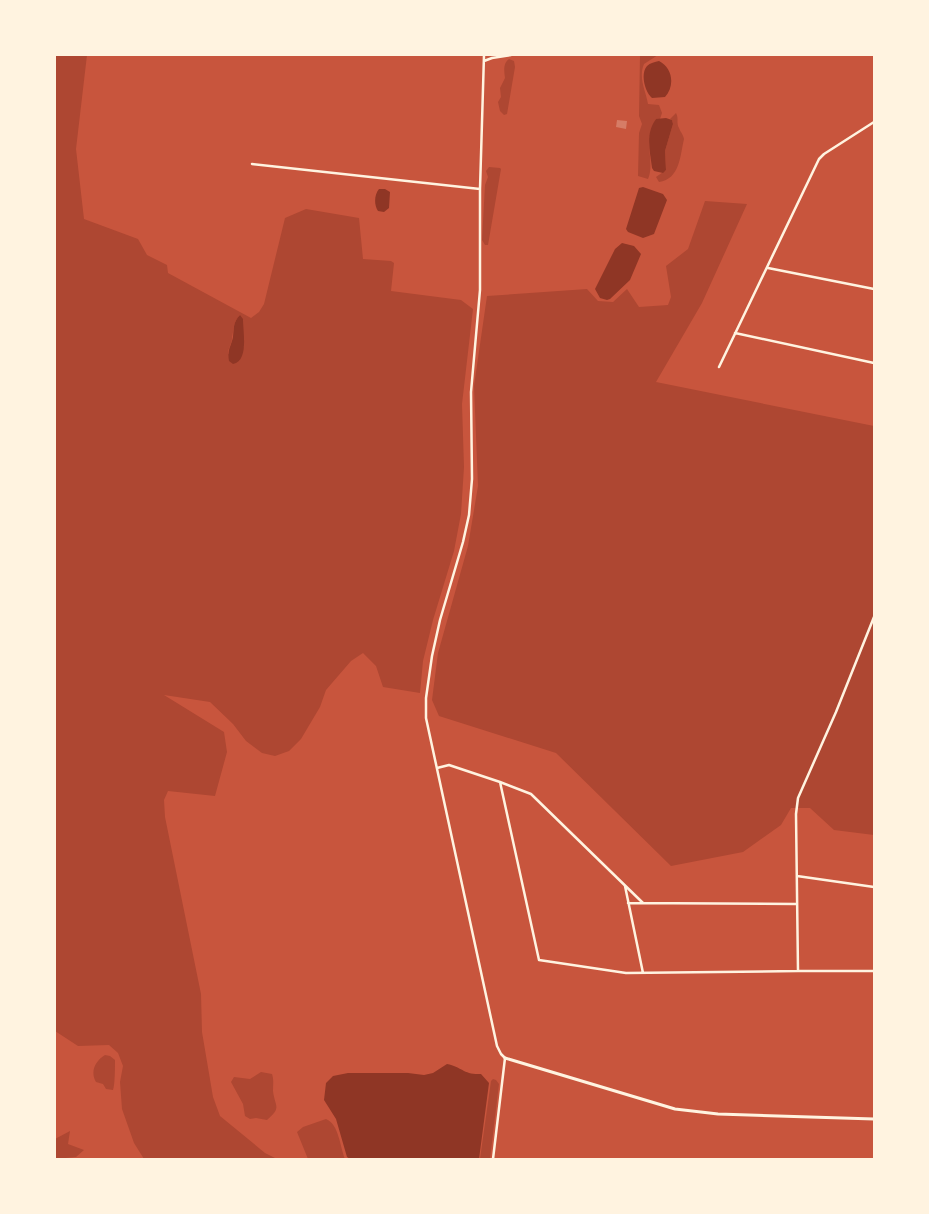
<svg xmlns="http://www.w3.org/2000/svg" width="929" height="1214" viewBox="0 0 929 1214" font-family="'Noto Serif',serif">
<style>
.green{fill:#ae4732;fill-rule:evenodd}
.water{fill:#8f3625}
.building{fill:#d67c66}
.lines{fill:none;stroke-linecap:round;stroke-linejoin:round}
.minor{stroke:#fff3e0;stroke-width:2.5}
.tertiary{stroke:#fff3e0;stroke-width:3}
</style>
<rect width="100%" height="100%" fill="#c8553d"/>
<path class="green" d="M55,55H87L76,149L84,219L138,239L147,255L167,265L168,273L251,318L259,312L264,304L285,218L306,209L359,218L363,259L391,261L394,263L391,291L461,300L473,309L462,404L464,467L461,514L454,551L433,620L423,661L420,693L383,687L376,666L363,653L351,661L326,690L320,707L301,739L289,751L275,756L262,753L246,741L233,724L210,702L164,695L224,732L227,752L215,796L168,791L164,800L165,817L201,994L202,1032L213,1097L220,1116L265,1153L277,1159H144L134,1143L122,1109L120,1082L123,1066L118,1053L109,1045L78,1046L55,1031ZM240,315L244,347L228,354C228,348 232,344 232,338C234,329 233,322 240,315Z
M640,55H658L644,64C638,78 646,91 648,104L659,105L662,113L660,119H656C653,126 649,135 649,143C649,155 653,167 648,179L638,176L639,133L642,124L639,116Z
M509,59L514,61L515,67L507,114L504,115L500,111L498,102L501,97L500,88L505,78C504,71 503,63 509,59Z
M676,113C679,118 676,123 679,128C681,133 683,134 684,139C680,156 680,179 659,182L656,177L666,170L665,151L673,124L672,120L670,119Z
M489,167L500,168L501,169L488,245H485L482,240L485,185L488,177L486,171Z
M705,201L747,204L702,303L656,382L874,426V835L834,830L810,808H791L781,825L743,852L671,866L556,753L439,716L432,700L438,653L468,546L478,486L474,386L487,296L587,289L598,301L613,302L627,289L639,307L668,305L671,297L666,266L688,249Z
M105,1055L110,1056L115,1060C115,1067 115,1085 113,1090L106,1089L103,1084L96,1082C90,1072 95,1061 105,1055Z
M261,1072L272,1074C274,1080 273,1085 273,1091C275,1107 282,1107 267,1120L256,1118L250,1119L245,1116L243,1104L231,1082L234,1077L250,1079Z
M493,1079L496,1080L499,1084L490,1159H480L491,1081Z
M326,1119C339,1124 340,1147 345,1159H308L297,1132L303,1127Z
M70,1131L68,1144L84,1150L76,1157L55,1159V1139Z"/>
<path class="water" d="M659,61C673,68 675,86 665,97L652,98C645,92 640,74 647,66C650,63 655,62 659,61Z
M666,118L672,120L673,124L665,151L666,170L663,173L654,171L652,168C650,151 645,134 656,119Z
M643,187L663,194L667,200L654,234L643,238L628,232L626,229L639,188Z
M379,189H385L390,192L389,208L384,212L378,211C374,205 374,195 379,189Z
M622,243L634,246L641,254L630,280L610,299L607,300L600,298L595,289L615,249Z
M240,315L243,319C243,332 249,361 233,364L229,361C227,349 231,347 233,337C234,328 233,322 240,315Z
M447,1064C462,1067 464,1075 481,1074L489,1083L479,1159H350L347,1157L336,1119L324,1100L326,1083L333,1076L348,1073H408L424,1075L433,1073Z"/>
<path class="building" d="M617,120L627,121L626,129L616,127Z"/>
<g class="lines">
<path class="minor" d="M484,55L480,189V290L471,392L472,479L469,515L463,542L440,620L432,656L426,698V718L497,1046L501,1054L505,1058L493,1159
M484,61L492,58L511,55
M252,164L480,189
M768,268L874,289
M735,333L874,363
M719,367L819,159L824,154L874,122
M874,617L836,712L798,798L796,814L798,971H874
M437,768L449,765L500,782
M797,876L874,887
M625,886L643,973
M628,903L797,904
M643,903L531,794L500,782L539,960L626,973L798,971"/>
<path class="tertiary" d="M505,1058L675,1109L718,1114L874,1119"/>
</g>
<rect width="929" height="1214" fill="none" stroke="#fff3e0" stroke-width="112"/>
</svg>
